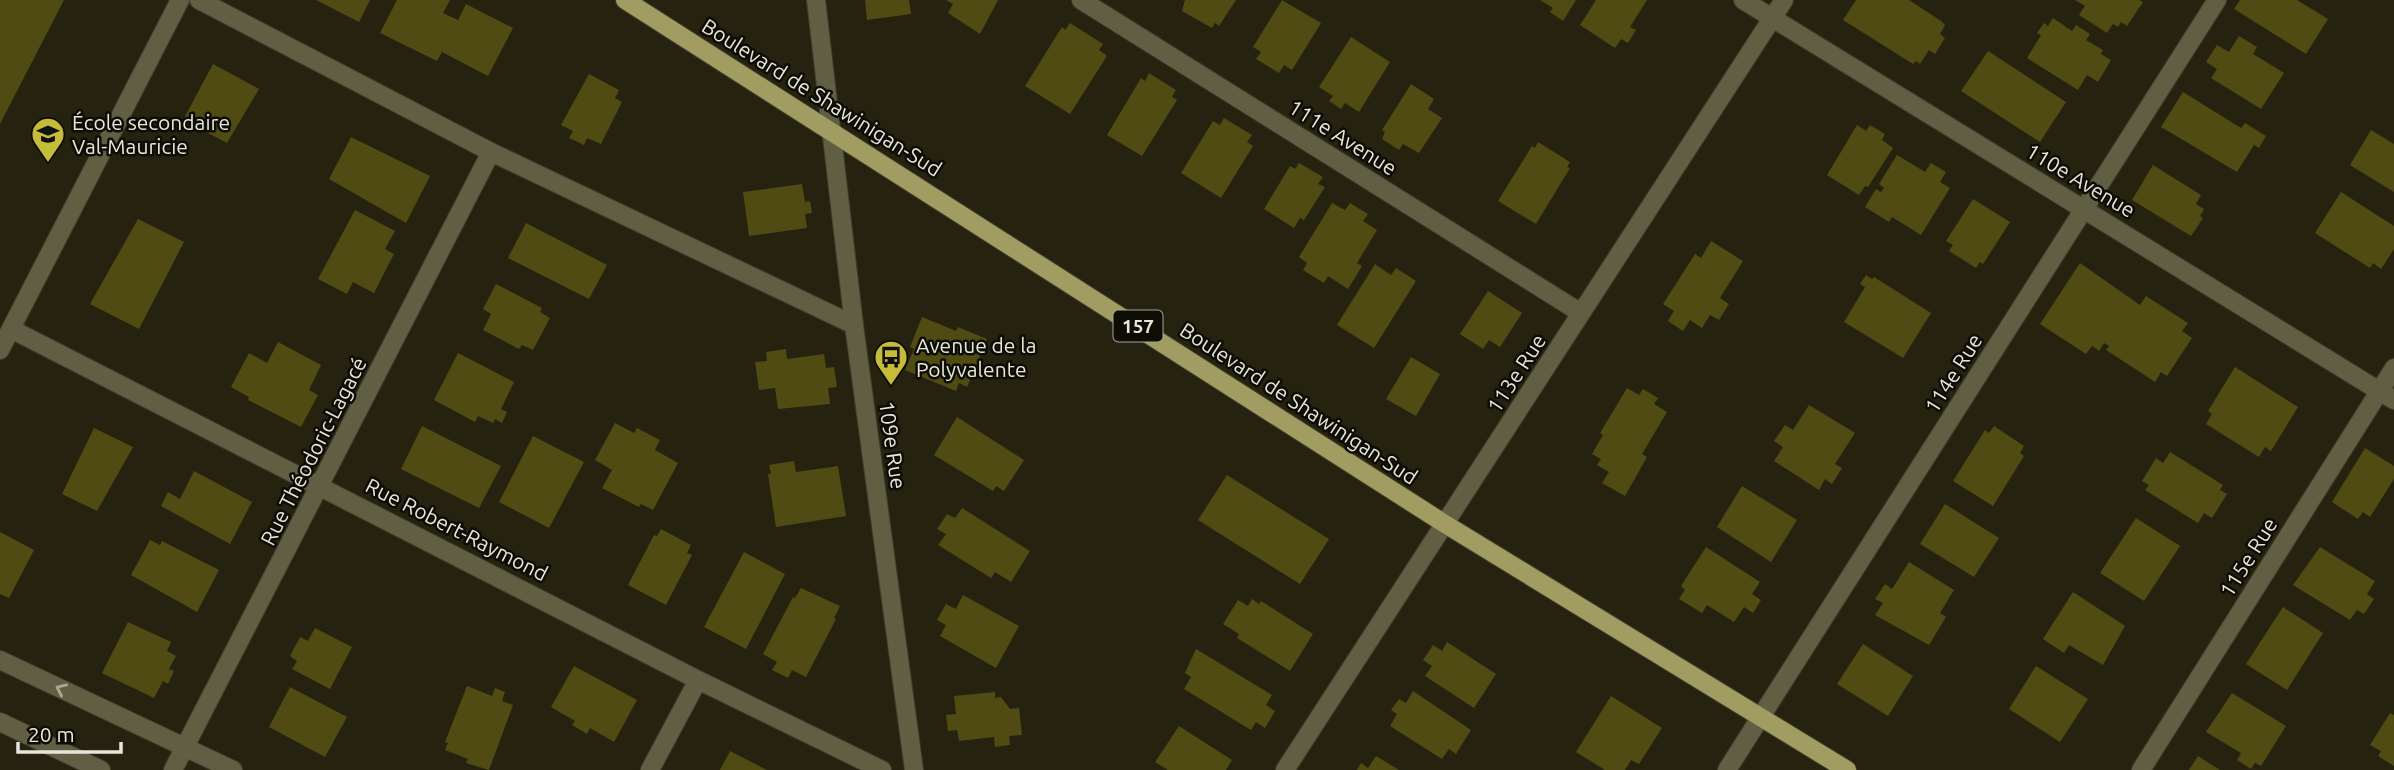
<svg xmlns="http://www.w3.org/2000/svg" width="2394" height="770" viewBox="0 0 2394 770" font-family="Ubuntu,sans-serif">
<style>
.building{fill:#4f4b12}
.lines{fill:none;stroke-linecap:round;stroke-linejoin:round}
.minor-casing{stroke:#403e2c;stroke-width:20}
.tertiary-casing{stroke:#403e2c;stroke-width:20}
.primary-casing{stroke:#403e2c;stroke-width:20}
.minor{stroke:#615f43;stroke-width:18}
.tertiary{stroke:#615f43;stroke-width:18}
.primary{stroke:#a19c61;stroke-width:18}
.oneway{stroke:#aba996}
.labels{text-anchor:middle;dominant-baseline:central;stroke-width:5;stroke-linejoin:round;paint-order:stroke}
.shield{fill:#0d0c05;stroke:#a6a59a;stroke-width:2}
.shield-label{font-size:19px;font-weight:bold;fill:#e7e6da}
.street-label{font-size:21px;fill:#e7e6da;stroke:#0d0c05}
.poi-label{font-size:21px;fill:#e7e6da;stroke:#0d0c05;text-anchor:start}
</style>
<rect width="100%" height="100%" fill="#252310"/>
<path class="building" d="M0,0H64L0,124Z
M316,0H370L359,22Z
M397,0H450L443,13L458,20L466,4L513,28L488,76L442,52L437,61L380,33Z
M865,0H909L911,14L867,20Z
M946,0H998L980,34L948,13L953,4Z
M1185,0H1236L1219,26L1215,23L1212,28L1182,11Z
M1282,0L1321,23L1292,70L1284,65L1279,73L1256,59L1261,52L1253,47Z
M1540,0H1576L1563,21L1550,12L1553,8Z
M1596,0H1647L1630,27L1636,30L1628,43L1621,39L1615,48L1580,25Z
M1856,0H1909L1941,21L1945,25L1940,34L1945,38L1935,54L1929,50L1920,64L1916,61L1913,64L1843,20Z
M2075,0H2139L2143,2L2127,26L2121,22L2118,27L2113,24L2107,33L2079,15L2085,6Z
M2240,0H2297L2328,19L2306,54L2234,9Z
M2053,18L2072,31L2076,25L2090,34L2086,40L2103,50L2101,54L2111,60L2098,82L2087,75L2078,90L2027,58L2041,35L2037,33L2044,23L2048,26Z
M1070,23L1103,44L1099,50L1107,56L1070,114L1025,86L1062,27L1065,30Z
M2239,36L2257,47L2253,54L2284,73L2261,109L2211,78L2217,69L2206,62L2217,45L2229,52Z
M1351,37L1390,62L1359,112L1345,103L1341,109L1329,101L1333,96L1319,87Z
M1988,51L2066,102L2040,142L1961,91Z
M213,64L259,89L227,143L183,120Z
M1149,73L1176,90L1172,97L1177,100L1142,156L1107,135L1141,78L1145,81Z
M589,74L619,90L615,98L622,102L601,144L587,138L584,145L569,138L573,131L561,125Z
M1411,84L1434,99L1428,109L1442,118L1419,153L1403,144L1399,150L1382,139L1385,132L1382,130Z
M2183,92L2241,128L2245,123L2266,136L2259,148L2254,145L2237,172L2161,127Z
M1224,118L1252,135L1247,142L1253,146L1221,198L1181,173L1213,121L1220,125Z
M1857,125L1866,131L1870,125L1885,134L1882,140L1893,148L1868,187L1865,186L1859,195L1827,175Z
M2371,130L2394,144V192L2350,165Z
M351,137L430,176L406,223L329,179Z
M1538,142L1570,162L1567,167L1570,168L1536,224L1498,201L1532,146L1535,148Z
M1897,155L1925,172L1931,163L1946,172L1940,182L1950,188L1921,235L1892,217L1889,222L1865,207L1876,189L1881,192L1884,188L1879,184Z
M1299,163L1323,177L1318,184L1325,187L1304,220L1300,218L1294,228L1264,209L1290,166L1295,169Z
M2153,165L2201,195L2196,204L2204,209L2200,216L2203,218L2191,236L2132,200Z
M802,184L805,202L810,201L812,213L805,214L807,228L749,236L743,192Z
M2341,192L2394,226V249L2381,269L2373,263L2370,268L2315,233Z
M1973,199L2010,222L1983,264L1980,262L1976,268L1949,251L1953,245L1946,241Z
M1332,203L1345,210L1350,203L1368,214L1363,221L1377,230L1357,263L1362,266L1348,289L1328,276L1324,283L1303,270L1307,263L1299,257Z
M355,210L395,231L385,249L394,254L374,293L353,282L347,294L318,279Z
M138,219L184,242L139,329L90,304Z
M526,223L607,265L589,299L508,258Z
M1711,241L1743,261L1720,298L1729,304L1719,320L1710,315L1702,328L1690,320L1683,331L1668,321L1674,311L1663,304L1695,254L1701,258Z
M2080,263L2140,305L2146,296L2188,323L2182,331L2192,338L2167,376L2161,372L2155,382L2106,350L2109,346L2104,343L2099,351L2092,346L2086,354L2040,324Z
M1375,264L1391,275L1396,268L1416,281L1374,348L1337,325Z
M1866,275L1872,279L1874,277L1931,313L1903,358L1844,322L1865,287L1860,284Z
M496,284L542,308L540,312L550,318L533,350L522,345L519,349L483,330L491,314L483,309Z
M1488,291L1522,313L1500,347L1489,340L1483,349L1460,334Z
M922,317L956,331L958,327L987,339L967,387L959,383L956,391L905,370L914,349L910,347Z
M278,342L321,365L309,390L318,395L301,427L248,400L249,397L231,387L249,353L267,363Z
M786,349L787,359L824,354L826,368L834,367L837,387L828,388L830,404L778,409L775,388L759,390L755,362L767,361L766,352Z
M458,353L514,382L501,409L507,412L502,423L495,419L493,423L478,416L475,422L434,400Z
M1411,357L1440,374L1416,416L1386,399Z
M2235,367L2298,407L2271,451L2265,447L2259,457L2206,424L2212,414L2208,411Z
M1627,388L1639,395L1643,389L1658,398L1654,404L1667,412L1642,454L1647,457L1625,496L1602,483L1609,472L1597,465L1601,459L1592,454L1603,435L1600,433Z
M1809,405L1855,433L1835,464L1842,468L1832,484L1825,479L1819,490L1774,461L1783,447L1774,441L1785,425L1793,430Z
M957,417L1024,460L1004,491L996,486L993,491L934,455Z
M615,423L634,433L637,428L660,440L655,450L678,463L653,510L641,504L639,507L602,488L612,470L595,460Z
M422,426L501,466L479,508L401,469Z
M1994,426L2024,446L2020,453L2024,456L1993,506L1953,481L1985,430L1989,433Z
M94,428L133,447L97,511L62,494Z
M533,436L584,462L549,528L499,502Z
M2365,448L2394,466V479L2370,517L2363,512L2358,519L2332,502Z
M2170,452L2223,485L2220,490L2227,494L2212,518L2204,513L2198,523L2145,490L2149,485L2142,481L2156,458L2163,463Z
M794,461L796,472L838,466L846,516L776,527L768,474H771L769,465Z
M194,471L252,502L230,544L161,506L168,492L180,499Z
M1227,475L1329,539L1300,584L1198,520Z
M1742,486L1797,520L1771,562L1717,527Z
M1945,504L1999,538L1974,577L1920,544Z
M962,508L1030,551L1011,582L995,572L991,578L938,545L946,534L937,529L947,514L955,518Z
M2136,518L2180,546L2144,601L2100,573Z
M661,529L691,545L687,553L692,555L666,605L628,585L654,535L657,536Z
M0,532L34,550L9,598L0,594Z
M150,540L160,545L162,541L219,570L197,612L131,575Z
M1706,547L1760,582L1752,594L1761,600L1753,613L1744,607L1734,622L1707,605L1702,613L1679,599L1685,590L1681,586Z
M2320,547L2375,581L2367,594L2374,599L2364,614L2357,610L2350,620L2293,585Z
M744,552L785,574L746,649L704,627Z
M1909,562L1954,590L1940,613L1946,617L1929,645L1875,615L1883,603L1875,599L1885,584L1892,589Z
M801,588L840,606L834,618L836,619L806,677L792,670L788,678L772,670L777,662L763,654L793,597L795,598Z
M2073,592L2125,626L2103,665L2069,645L2064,653L2043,639Z
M963,595L1019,626L996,668L940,636L946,625L937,620L946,604L956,609Z
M1252,599L1259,604L1261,601L1313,634L1290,671L1237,638L1239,634L1223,624L1238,600L1248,606Z
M2283,607L2323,633L2287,690L2246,664Z
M128,622L171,642L167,651L176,656L169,669L174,671L168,684L163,681L154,698L102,673Z
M315,628L352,647L330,689L292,669L297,661L290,656L300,637L308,641Z
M1447,642L1496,674L1474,708L1425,676L1432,666L1423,660L1433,645L1442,651Z
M1863,644L1913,676L1888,716L1837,684Z
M1196,649L1272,695L1266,705L1275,711L1265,728L1256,722L1251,730L1184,689L1191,677L1185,673Z
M574,666L637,700L614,742L590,728L587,734L572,725L575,721L551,707Z
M2036,666L2088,699L2060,742L2009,709Z
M467,686L492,696L495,688L505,692L502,701L513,705L489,770L466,763L468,759L445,750L448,743L445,742Z
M290,687L347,717L325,757L269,727Z
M1413,691L1471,730L1456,754L1449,749L1442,759L1390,726L1397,714L1391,710L1399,699L1406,703Z
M995,692V698L1001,697L1010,709L1019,708L1022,735L1009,736L1010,745L995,747L994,737L959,741L957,730L948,731L946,715L956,714L954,696Z
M2232,693L2286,726L2261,766L2255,763L2251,769L2237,760L2241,753L2206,732Z
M1611,696L1662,728L1639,764L1631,760L1625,770H1605L1576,752Z
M2390,713L2394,715V766L2378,756L2381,751L2370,745Z
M1179,726L1232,760L1226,770H1168L1155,762Z
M730,751L767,770H720Z
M1376,756L1399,770H1357L1361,763L1368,768Z
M2198,756L2220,770H2189Z"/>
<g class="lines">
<defs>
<path id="minor" d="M199,0L491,152L854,325
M1081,0L1581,313
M1743,0L2394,400
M11,329L698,680L882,770
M0,350L180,0
M0,660L233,770
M0,722L101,770
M173,770L491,152
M650,770L698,680
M1285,770L1784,0
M1727,770L2217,0
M2141,770L2394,368"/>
<path id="tertiary" d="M816,0L854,325L914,770"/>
<path id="primary" d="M625,0L1445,524L1847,770"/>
</defs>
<use href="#minor" class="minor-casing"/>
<use href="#tertiary" class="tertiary-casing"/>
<use href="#primary" class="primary-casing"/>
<use href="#minor" class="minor"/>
<use href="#tertiary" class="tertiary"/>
<use href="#primary" class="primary"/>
</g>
<defs><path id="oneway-chevron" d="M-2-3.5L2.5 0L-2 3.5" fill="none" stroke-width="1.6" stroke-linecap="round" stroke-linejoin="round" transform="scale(1.75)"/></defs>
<use class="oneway" href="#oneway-chevron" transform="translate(61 689) rotate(-155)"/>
<defs>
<symbol id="school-pin" viewBox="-11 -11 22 30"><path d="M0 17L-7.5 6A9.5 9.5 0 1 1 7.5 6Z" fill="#c6bc3c" stroke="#0d0c05"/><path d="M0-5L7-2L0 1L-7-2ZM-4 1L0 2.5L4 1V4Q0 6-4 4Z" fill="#111"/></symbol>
<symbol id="bus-pin" viewBox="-11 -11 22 30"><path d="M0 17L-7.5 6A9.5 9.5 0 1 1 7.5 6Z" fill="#c6bc3c" stroke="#0d0c05"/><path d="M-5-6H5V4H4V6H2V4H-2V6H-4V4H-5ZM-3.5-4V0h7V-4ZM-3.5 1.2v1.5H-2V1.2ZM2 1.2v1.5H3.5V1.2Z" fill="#111"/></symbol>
</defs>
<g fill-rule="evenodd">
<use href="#school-pin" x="29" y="115" width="38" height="52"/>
<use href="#bus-pin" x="872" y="338" width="38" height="52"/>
</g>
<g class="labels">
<rect class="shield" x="1113.5" y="310.5" width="49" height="31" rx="5"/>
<g class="shield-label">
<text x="1138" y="326">157</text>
</g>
<g class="street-label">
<text transform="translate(822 97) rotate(32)">Boulevard de Shawinigan-Sud</text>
<text transform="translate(1343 137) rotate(32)">111e Avenue</text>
<text transform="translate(2081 180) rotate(31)">110e Avenue</text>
<text transform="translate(1516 373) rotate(-57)">113e Rue</text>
<text transform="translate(1953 373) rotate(-58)">114e Rue</text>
<text transform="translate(1299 403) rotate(33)">Boulevard de Shawinigan-Sud</text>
<text transform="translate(893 445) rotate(82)">109e Rue</text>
<text transform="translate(313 451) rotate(-63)">Rue Théodoric-Lagacé</text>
<text transform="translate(457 529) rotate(27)">Rue Robert-Raymond</text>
<text transform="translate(2248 557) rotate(-58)">115e Rue</text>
</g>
<g class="poi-label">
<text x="72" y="122">École secondaire<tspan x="72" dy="24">Val-Mauricie</tspan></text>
<text x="916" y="345">Avenue de la<tspan x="916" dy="24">Polyvalente</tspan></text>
</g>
</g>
<path d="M18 742v10h103v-10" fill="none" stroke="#e7e6da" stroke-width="3.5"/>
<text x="28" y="742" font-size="21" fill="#e7e6da" stroke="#0d0c05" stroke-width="5" paint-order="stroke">20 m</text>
</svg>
